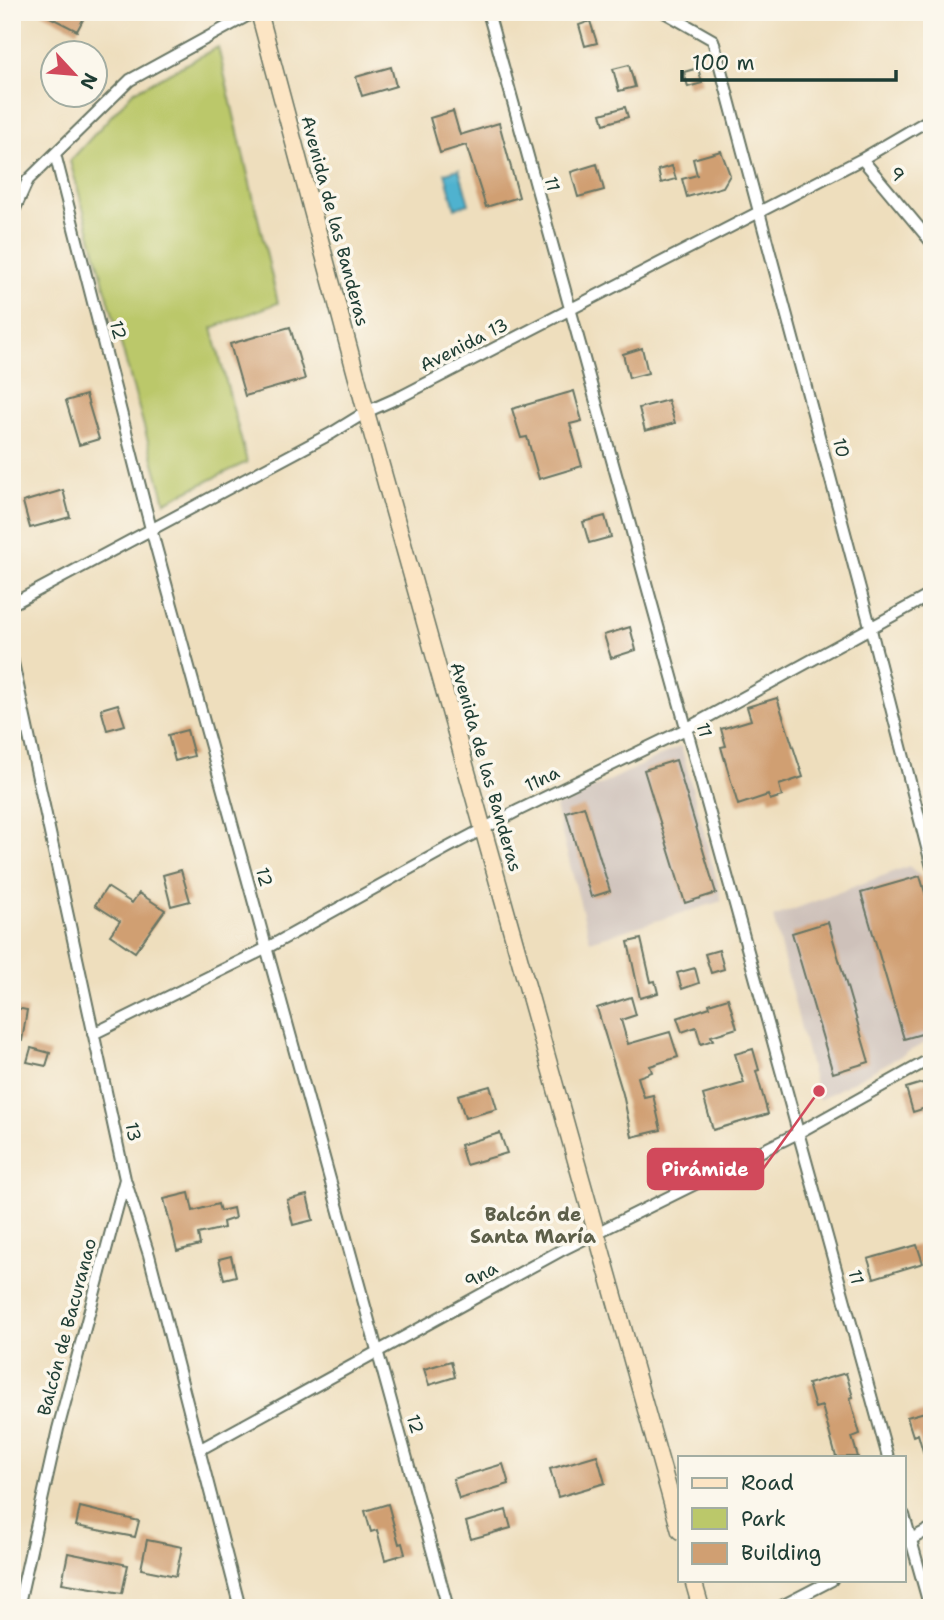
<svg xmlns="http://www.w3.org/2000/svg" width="944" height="1620" viewBox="0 0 944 1620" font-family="'Shantell Sans',sans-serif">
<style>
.industrial{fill:#cec1ba}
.green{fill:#bbc86a;stroke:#6d824f;stroke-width:2}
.water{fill:#50b2cf;stroke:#387882;stroke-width:2}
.building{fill:#d09f72}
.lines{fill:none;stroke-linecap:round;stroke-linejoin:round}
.street-casing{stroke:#677564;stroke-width:14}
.secondary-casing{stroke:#677564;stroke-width:19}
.street{stroke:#fff;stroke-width:10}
.secondary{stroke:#fce5c4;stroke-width:16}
.labels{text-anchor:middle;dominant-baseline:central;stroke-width:7;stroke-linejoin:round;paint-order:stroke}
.street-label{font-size:18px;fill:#1f3d34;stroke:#fbf7ec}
.neighbourhood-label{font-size:19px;font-weight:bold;fill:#5d5f4a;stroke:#fbf7ec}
.leader{fill:none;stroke:#d1495b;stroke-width:2.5}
.callout-dot{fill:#d1495b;stroke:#fbf7ec;stroke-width:2.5}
.callout{fill:#d1495b;stroke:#d1495b;stroke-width:2.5}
.callout-label{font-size:19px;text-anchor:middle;font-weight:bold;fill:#fff}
</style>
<rect width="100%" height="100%" fill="#fbf7ec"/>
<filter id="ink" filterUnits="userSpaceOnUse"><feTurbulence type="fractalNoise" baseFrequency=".0143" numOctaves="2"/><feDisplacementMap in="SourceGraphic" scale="14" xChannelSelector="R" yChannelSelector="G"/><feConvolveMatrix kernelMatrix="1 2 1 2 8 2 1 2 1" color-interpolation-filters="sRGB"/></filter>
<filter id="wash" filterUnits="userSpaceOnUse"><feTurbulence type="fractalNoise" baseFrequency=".00686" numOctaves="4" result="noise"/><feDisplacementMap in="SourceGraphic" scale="28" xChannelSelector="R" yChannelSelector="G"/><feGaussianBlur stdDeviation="1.57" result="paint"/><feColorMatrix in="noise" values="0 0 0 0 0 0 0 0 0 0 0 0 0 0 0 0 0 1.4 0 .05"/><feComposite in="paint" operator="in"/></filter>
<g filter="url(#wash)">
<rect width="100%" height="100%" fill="#eedebd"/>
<path class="industrial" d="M681,746L722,901L590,941L555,807Z
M909,866L920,876L932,916V1039L819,1100L773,917Z"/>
<path class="green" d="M218,47L278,303L212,328L247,462L165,502L70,161L133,92Z"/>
<path class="water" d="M459,169L469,204L455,208L445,173Z"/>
<g id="blocks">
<path class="building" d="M40,12H87L77,31Z
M590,21L597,43L585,46L579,25Z
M629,65L635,87L619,91L613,69Z
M391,67L396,86L362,96L356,77Z
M698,68L702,83L688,87L684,72Z
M625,107L628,117L604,124L601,114Z
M453,111L460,135L499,123L519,197L486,207L466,145L440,153L430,118Z
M721,151L730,175L723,187L687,197L682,179L697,175L693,159Z
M597,164L604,190L578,197L571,172Z
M672,166L676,179L661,183L658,170Z
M290,327L305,379L245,396L230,344Z
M642,348L648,373L629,378L623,354Z
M574,391L582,421L570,424L582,466L539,479L527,437L521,438L512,409Z
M86,395L99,439L79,445L66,401Z
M668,400L675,423L645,431L639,408Z
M63,490L70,517L30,528L23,502Z
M605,516L611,537L589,543L583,522Z
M630,627L636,650L611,658L604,635Z
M777,698L803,777L779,785L782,796L770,800L768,795L738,805L721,747L726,746L721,729L751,720L747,707Z
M118,704L125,725L107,730L101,709Z
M187,730L194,756L175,761L168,735Z
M676,760L716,893L685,903L644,770Z
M584,806L610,891L591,897L566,812Z
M181,870L190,901L171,906L163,875Z
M920,876L932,916V1031L904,1039L861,893Z
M107,887L132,903L139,893L165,910L135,952L110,935L120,921L95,905Z
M828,922L869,1062L833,1073L792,933Z
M641,939L651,982L655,981L658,993L640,998L628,942Z
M719,950L724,969L711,973L705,954Z
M695,968L699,983L682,989L677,973Z
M631,997L636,1015L621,1020L628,1044L670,1032L678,1057L650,1066L652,1072L638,1077L644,1097L653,1095L661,1130L632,1137L623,1094L597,1008Z
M728,998L737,1028L711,1036L713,1040L701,1044L696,1027L682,1032L677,1018L710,1007L709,1004Z
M16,1008L27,1010L22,1041L12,1040Z
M31,1048L50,1053L46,1066L27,1062Z
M753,1049L759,1070L756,1071L768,1114L713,1130L703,1095L744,1083L735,1054Z
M932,1080V1106L913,1112L906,1088Z
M490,1086L497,1109L465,1118L458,1095Z
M500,1133L507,1153L466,1165L460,1145Z
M189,1193L193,1211L218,1204L220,1211L233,1208L235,1218L223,1222L224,1228L198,1234L200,1245L177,1251L164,1199Z
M307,1195L313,1220L293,1225L287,1200Z
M917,1245L923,1263L874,1278L868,1259Z
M231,1256L236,1276L224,1279L219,1259Z
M451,1361L455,1377L429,1385L424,1369Z
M846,1373L853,1397L850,1398L860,1434L852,1437L858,1457H836L822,1406L815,1408L808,1384Z
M932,1410V1472H929L918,1434L913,1436L907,1417Z
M597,1455L605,1483L558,1497L550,1469Z
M503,1464L509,1484L459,1499L453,1479Z
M388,1504L399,1544L402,1543L405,1554L385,1560L377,1530L371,1532L365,1511Z
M80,1507L139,1521L135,1537L76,1526Z
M506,1510L511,1528L471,1539L466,1522Z
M147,1540L182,1547L176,1576L141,1569Z
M68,1553L128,1565L122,1593L62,1583Z"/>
</g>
</g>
<g filter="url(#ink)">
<use href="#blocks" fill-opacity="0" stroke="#677564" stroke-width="2"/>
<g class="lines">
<defs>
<path id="street" d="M488,12L888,1457
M664,12L713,40L870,626L932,867
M55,154L151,529L448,1608
M862,159L932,243
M12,215L28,180L130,80L254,12
M12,604L332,433L366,412L402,396L862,159L932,118
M12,658L125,1179L149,1255L240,1608
M93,1034L265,949L447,848L519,810L686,729L932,594
M199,1450L560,1251L798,1133L932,1058
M904,1515L930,1608
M904,1543L932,1528
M18,1608L58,1429L125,1179
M778,1608L832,1580"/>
<path id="secondary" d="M259,12L366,412L680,1531
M693,1580L701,1608"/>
</defs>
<use href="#street" class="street-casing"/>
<use href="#secondary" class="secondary-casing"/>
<use href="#street" class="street"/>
<use href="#secondary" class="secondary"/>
</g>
</g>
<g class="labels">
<g class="street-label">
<text transform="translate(897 174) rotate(50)">9</text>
<text transform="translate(552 184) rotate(75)">11</text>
<text transform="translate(335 221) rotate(75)">Avenida de las Banderas</text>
<text transform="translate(118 330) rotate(76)">12</text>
<text transform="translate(464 345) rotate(-27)">Avenida 13</text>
<text transform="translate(841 448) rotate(75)">10</text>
<text transform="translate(704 730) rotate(74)">11</text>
<text transform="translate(486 767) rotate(74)">Avenida de las Banderas</text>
<text transform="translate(542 779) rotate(-26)">11na</text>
<text transform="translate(264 877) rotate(75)">12</text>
<text transform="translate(133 1132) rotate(78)">13</text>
<text transform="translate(481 1275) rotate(-29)">9na</text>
<text transform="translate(856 1277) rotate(75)">11</text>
<text transform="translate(67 1327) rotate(-75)">Balcón de Bacuranao</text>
<text transform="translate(415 1424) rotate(74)">12</text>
</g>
<g class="neighbourhood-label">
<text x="533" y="1214">Balcón de<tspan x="533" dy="22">Santa María</tspan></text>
</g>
</g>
<path class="leader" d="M819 1091L763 1169"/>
<circle class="callout-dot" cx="819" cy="1091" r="7"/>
<rect class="callout" x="648" y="1149" width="115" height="40" rx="7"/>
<g class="callout-label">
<text x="705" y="1176">Pirámide</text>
</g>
<rect width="944" height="1620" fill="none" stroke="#fbf7ec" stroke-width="42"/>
<rect x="678" y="1456" width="228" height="126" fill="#fbf7ec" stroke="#a3ada2" stroke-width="2"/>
<rect x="692" y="1478" width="35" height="10" fill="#fce5c4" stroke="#a3ada2" stroke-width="2"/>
<text x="741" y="1490" font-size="21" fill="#1f3d34">Road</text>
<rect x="692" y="1508" width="35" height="21" fill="#bbc86a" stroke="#a3ada2" stroke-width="2"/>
<text x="741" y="1526" font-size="21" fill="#1f3d34">Park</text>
<rect x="692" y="1543" width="35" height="21" fill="#d09f72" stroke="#a3ada2" stroke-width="2"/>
<text x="741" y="1560" font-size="21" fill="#1f3d34">Building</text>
<g transform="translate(74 74) rotate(116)"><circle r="33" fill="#fbf7ec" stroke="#a3ada2" stroke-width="2"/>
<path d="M0-5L12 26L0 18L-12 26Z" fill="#d1495b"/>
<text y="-10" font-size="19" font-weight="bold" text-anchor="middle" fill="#1f3d34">N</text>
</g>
<path d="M682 70v10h214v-10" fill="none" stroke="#1f3d34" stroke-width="3.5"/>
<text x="692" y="70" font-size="21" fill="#1f3d34" stroke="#fbf7ec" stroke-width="5" paint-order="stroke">100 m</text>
</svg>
